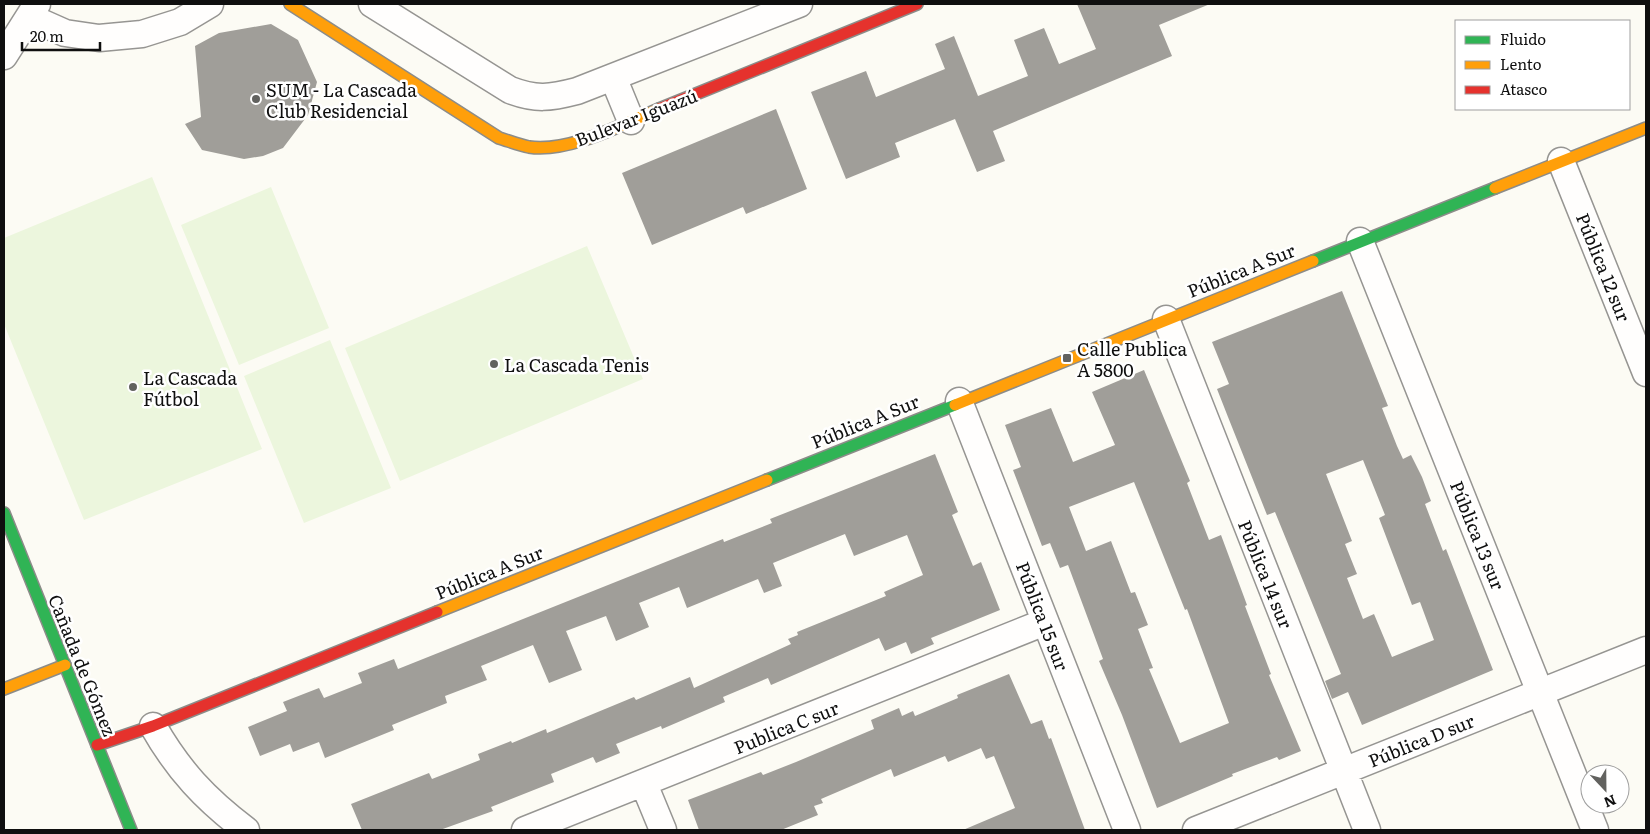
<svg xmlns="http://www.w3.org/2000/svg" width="1650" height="834" viewBox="0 0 1650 834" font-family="Literata,serif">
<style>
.pitch{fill:#ecf6dd}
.building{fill:#a09e99;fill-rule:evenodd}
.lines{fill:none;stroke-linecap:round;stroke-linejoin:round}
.street-casing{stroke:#969592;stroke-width:29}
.fast-casing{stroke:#8c8c89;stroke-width:14}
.slow-casing{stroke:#8c8c89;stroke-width:14}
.jam-casing{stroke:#8c8c89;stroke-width:14}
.street{stroke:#fffefd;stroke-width:26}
.fast{stroke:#30b455;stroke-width:11}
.slow{stroke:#ff9f0a;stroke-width:11}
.jam{stroke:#e5322d;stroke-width:11}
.poi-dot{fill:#62625f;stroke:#fff;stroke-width:2}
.labels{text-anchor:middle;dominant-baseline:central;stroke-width:5;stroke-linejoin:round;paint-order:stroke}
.poi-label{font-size:18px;fill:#0f0f0f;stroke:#fff;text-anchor:start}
.street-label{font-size:18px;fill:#0f0f0f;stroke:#fff}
</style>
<rect width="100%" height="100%" fill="#fcfbf4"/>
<path class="pitch" d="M152,177L262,449L84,520L4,324V238Z
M271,187L329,328L239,365L181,225Z
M587,246L643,379L400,481L345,348Z
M330,340L391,488L304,523L244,376Z"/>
<path class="building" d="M1077,4H1210L1159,25L1172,56L993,131L1005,161L977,172L955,119L895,143L900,157L846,179L811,92L866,71L876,97L945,69L935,44L954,36L978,96L1028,76L1014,40L1044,28L1059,64L1096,49Z
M271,24L298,40L317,82L308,115L283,148L263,156L244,159L202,150L185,124L201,117L195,46L219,33Z
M776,109L807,189L746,214L743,207L652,245L622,173Z
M1342,291L1388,406L1382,408L1397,446L1403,459L1411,455L1422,477L1431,501L1425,504L1443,551L1446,549L1493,670L1362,725L1348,692L1332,699L1325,681L1341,674L1275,512L1267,515L1228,417L1217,389L1229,384L1212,342ZM1363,460L1385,515L1379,518L1412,605L1420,602L1434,640L1392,657L1374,614L1363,619L1347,578L1357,574L1345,544L1352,541L1326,474Z
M1144,370L1190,481L1187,483L1209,540L1221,535L1247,605L1245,606L1271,674L1269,675L1301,751L1279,760L1277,757L1232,774L1233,776L1157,808L1122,715L1099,661L1103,659L1068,565L1060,568L1050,543L1042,546L1013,470L1021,467L1005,425L1051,408L1073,462L1115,445L1092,392ZM1134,482L1185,610L1187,609L1229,723L1180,743L1149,669L1153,668L1138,629L1148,625L1135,592L1131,593L1111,541L1086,551L1069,507Z
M935,454L958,512L952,515L973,566L981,562L1000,610L931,638L934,644L911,654L906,642L885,651L879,638L771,685L768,678L723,697L725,702L662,729L661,726L616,744L620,753L596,763L593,757L551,774L554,782L491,807L493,811L440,830H362L351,804L429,773L432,779L480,760L478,754L511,741L512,743L546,729L547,733L634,697L636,700L690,677L694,688L791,644L788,639L798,635L797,632L886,596L884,592L923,575L907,535L854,556L845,534L773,563L782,586L764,593L758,579L687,608L679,587L639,603L649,627L616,641L606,616L566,631L582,670L549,683L533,645L481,666L487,680L445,696L447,703L392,725L394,730L325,758L319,742L293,752L290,744L260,756L248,727L287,711L283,702L319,688L324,698L362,683L358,673L394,659L398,669L723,539L724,542L772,523L770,519Z
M1009,674L1031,724L1042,720L1049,739L1051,738L1085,830H963L1015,808L994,756L986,759L981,748L948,762L945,756L894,777L891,769L821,799L823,803L814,806L818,815L781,830H699L688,800L761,772L763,775L796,762L874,729L871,720L899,708L902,716L913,711L915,716L958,698L957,695Z"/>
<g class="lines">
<defs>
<path id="street" d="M372,4L510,90C536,100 550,98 577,91L799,4
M29,17L65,33L99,38L142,34L180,22L210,4
M4,56L37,4
M613,77L631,121
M1561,161L1646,373
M1360,241L1595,830
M1166,319L1367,830
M959,401L1127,830
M153,726C178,770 205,799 246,830
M644,784L663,830
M525,830L1045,622
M1196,830L1646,650"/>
<path id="fast" d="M1313,261L1495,188
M767,480L955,405
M4,513L131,830"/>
<path id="slow" d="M290,4L499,138C509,141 519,145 529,147C569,153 623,124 659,109
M1495,188L1646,128
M955,405L1313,261
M437,612L767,480
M4,689L65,665"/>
<path id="jam" d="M659,109L917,4
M97,745L153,726L437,612"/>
</defs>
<use href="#street" class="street-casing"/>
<use href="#fast" class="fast-casing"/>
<use href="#slow" class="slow-casing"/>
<use href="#jam" class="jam-casing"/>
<use href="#street" class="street"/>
<use href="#fast" class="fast"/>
<use href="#slow" class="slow"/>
<use href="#jam" class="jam"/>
</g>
<g class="poi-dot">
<circle cx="256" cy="99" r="5"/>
<rect x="1062" y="353" width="10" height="10" rx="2.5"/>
<circle cx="494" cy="364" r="5"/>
<circle cx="133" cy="387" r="5"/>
</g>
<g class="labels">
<g class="poi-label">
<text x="266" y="89">SUM - La Cascada<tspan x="266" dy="21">Club Residencial</tspan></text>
<text x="1077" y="348">Calle Publica<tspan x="1077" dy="21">A 5800</tspan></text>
<text x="504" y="364">La Cascada Tenis</text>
<text x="143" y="377">La Cascada<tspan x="143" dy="21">Fútbol</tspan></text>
</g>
<g class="street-label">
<text transform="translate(636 117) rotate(-21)">Bulevar Iguazú</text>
<text transform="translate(1604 267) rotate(68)">Pública 12 sur</text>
<text transform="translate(1241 270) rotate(-22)">Pública A Sur</text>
<text transform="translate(865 421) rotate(-22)">Pública A Sur</text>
<text transform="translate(1478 535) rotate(68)">Pública 13 sur</text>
<text transform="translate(489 572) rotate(-22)">Pública A Sur</text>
<text transform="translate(1266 574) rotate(68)">Pública 14 sur</text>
<text transform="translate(1043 616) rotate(69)">Pública 15 sur</text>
<text transform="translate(83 665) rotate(68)">Cañada de Gómez</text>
<text transform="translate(786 727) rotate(-22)">Publica C sur</text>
<text transform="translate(1421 740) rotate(-22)">Pública D sur</text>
</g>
</g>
<rect width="1650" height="834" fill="none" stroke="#0f0f0f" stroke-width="10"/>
<rect x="1455" y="20" width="175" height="90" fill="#ffffff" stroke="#9f9f9f"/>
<rect x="1465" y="36" width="25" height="8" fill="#30b455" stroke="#9f9f9f"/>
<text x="1500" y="45" font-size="15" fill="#0f0f0f">Fluido</text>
<rect x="1465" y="61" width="25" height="8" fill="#ff9f0a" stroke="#9f9f9f"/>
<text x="1500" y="70" font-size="15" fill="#0f0f0f">Lento</text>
<rect x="1465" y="86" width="25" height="8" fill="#e5322d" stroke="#9f9f9f"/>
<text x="1500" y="95" font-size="15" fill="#0f0f0f">Atasco</text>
<g transform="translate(1605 789) rotate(158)"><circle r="24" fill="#ffffff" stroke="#9f9f9f"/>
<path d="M0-4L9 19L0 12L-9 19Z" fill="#62625f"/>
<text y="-8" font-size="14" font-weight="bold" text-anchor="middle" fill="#0f0f0f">N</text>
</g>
<path d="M22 42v8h78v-8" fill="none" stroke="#0f0f0f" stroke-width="2.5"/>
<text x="30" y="42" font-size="15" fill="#0f0f0f" stroke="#ffffff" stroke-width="4" paint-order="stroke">20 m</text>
</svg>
